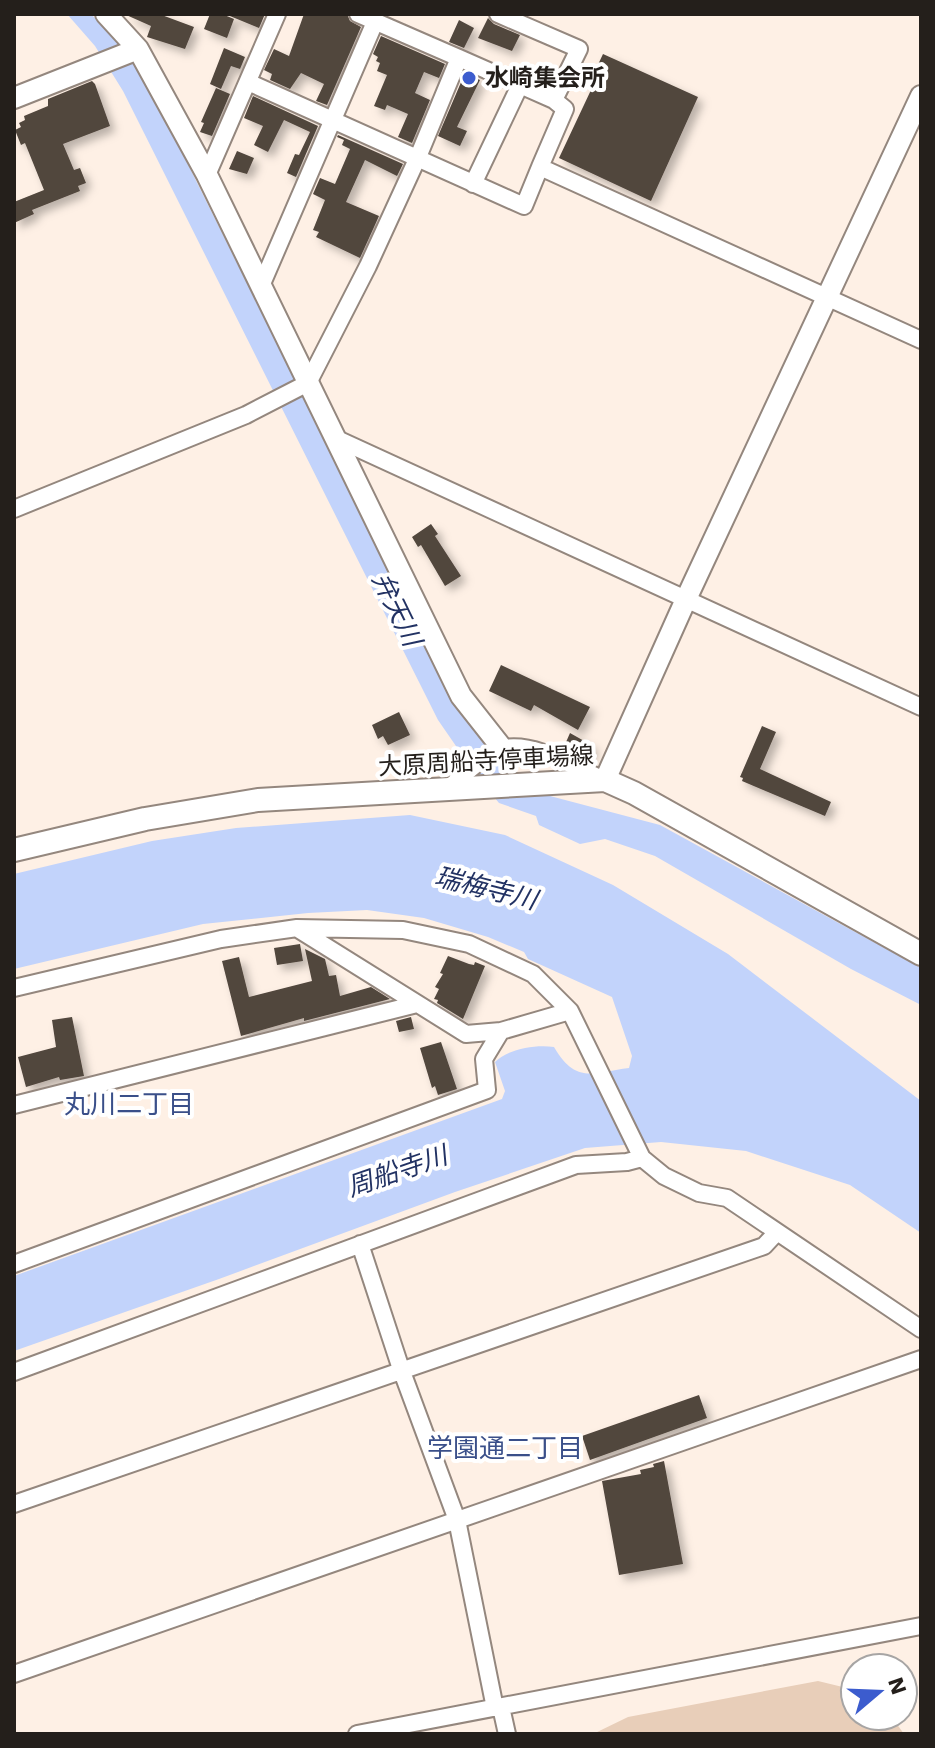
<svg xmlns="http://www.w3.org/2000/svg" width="935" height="1748" viewBox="0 0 935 1748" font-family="'Work Sans','Noto Sans JP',sans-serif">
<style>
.grass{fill:#e8ceb9}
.water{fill:#c2d3fb}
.building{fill:#51463d;filter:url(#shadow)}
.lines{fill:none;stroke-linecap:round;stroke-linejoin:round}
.minor-casing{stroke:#94877e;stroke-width:20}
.tertiary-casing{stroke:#94877e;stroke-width:24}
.secondary-casing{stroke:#94877e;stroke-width:26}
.minor{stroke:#fff;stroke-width:16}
.tertiary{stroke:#fff;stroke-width:20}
.secondary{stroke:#fff;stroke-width:22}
.poi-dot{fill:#3c5cce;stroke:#fff;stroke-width:3}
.labels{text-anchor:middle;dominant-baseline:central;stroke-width:8;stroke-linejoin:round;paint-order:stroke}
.poi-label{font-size:24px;font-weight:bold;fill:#241f1b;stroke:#fff;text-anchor:start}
.street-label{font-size:24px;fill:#241f1b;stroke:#fff}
.water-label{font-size:26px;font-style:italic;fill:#223263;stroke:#fff}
.neighbourhood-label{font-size:26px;fill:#3a4f89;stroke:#fff}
</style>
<defs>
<filter id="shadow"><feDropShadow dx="5.5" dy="5.5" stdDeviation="4" flood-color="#0004"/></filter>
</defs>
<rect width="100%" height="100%" fill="#fef0e5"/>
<path class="grass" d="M818,1681L855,1690V1716H891L904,1734H593L628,1717Z"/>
<path class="water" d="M67,14H91L137,62L457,705L499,760L550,796L660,825L921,968V1005L851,969L655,856L605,839L580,844L539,825L536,816L499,803L476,775L438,720L123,91L95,46Z
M410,815L505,835L613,885L728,954L921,1101V1233L850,1185L746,1151L661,1142L585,1148L455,1192L219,1279L14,1351V1276L502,1099L505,1091L495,1062C508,1049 536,1044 554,1047C576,1084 591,1073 629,1068L632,1056L612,997L528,959L524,952L488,937L424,918L367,910L308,913L203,924L14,969V874L152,841L236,828Z"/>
<path class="building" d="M124,14H159L194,27L185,49L147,37L151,26Z
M210,14H222L234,19L227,38L204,29Z
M225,14H265L259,28Z
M304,14H347L350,21L361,27L327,105L316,101L324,84L301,73L290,89L270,80L272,74L264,70L274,49L289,56Z
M488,18L494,24L520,35L512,51L478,38Z
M459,20L474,28L464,48L449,42Z
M381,36L445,64L439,78L424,72L415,93L430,100L412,143L398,137L408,114L387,105L385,110L374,106L387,75L377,71L380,63L376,61L378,57L373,54Z
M224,48L245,57L240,69L231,66L221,89L210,84Z
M603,54L698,97L651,201L559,158L591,90L587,88Z
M465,73L480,80L457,127L467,131L460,146L438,136Z
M92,81L95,84L110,126L63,144L74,170L80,168L86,183L78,186L80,191L32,210L34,214L14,223V202L44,190L25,143L21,145L15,130L21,127L19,123L25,120L24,116L48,106V99Z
M216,88L230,94L212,136L200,132L204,123L201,122Z
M253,96L318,126L296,177L287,173L295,154L299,155L310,132L284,120L268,152L254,145L263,126L244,118Z
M338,135L403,164L397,176L365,160L346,202L379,216L360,258L316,237L319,232L313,230L325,200L313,194L320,178L335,184L350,149L342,145L344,140L337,137Z
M237,151L254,158L247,174L229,169Z
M431,524L438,534L435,536L461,576L445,586L421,545L418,547L412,537Z
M501,665L590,707L578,730L534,705L531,711L489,691Z
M399,712L410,735L388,745L383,736L378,739L372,725Z
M762,726L776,732L760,769L831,802L825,816L742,781L743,778L740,777Z
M570,733L593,746L587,760L563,749Z
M300,944L303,961L277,965L274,948Z
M305,949L325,959L329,976L336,975L340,996L371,987L390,999L304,1021V1018L241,1036L222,961L239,957L249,997L312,981Z
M448,956L469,964L474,965L475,962L485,966L463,1019L437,1003L438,1000L434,999L439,989L435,987L443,974L440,973Z
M72,1017L84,1076L60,1080L59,1077L26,1087L18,1057L56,1047L52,1020Z
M411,1017L414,1029L399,1032L396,1021Z
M441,1042L457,1089L438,1095L435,1086L432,1088L420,1048Z
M699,1395L707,1418L590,1460L582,1436Z
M664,1461L683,1564L619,1575L602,1481L641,1474L640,1470L654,1467L653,1464Z"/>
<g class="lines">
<defs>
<path id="minor" d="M358,14L459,58
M498,14L579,49L554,100
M248,82L524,206L540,167
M207,175L277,14
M473,184L520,85
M261,286L375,22
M335,438L921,707
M14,509L246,415L308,383L368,266L418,157L459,58L554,100L565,109L540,167L921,340
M449,788C461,777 488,751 505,748C536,743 572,766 600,778
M298,929L466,1034L501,1031L570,1011
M14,988L221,939L297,928L403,930L469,944L533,974L570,1011L642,1158L664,1176L699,1193L727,1198L921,1329
M14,1105L417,1004
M360,1244L401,1369L457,1520L495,1708
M14,1264L487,1090L484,1059L501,1031
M14,1372L576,1165L627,1162L642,1158
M14,1504L764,1246L777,1232
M14,1674L921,1359
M501,1707L507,1734
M357,1734L921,1626"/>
<path id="tertiary" d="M106,14L138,49L207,175L461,696L502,748
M14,98L138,49
M605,780L687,597L921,96"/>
<path id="secondary" d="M14,850L145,819L258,800L605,780L634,793L921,954"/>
</defs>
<use href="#minor" class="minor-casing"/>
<use href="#tertiary" class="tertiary-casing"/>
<use href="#secondary" class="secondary-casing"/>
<use href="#minor" class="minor"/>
<use href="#tertiary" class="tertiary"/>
<use href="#secondary" class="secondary"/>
</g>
<circle class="poi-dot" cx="469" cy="78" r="8"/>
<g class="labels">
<g class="poi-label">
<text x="485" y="78">水崎集会所</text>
</g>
<g class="street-label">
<text transform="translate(486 761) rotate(-3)">大原周船寺停車場線</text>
</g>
<g class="water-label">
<text transform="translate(397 609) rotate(64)">弁天川</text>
<text transform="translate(486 888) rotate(14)">瑞梅寺川</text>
<text transform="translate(397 1171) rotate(-19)">周船寺川</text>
</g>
<g class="neighbourhood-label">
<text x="129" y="1104">丸川二丁目</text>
<text x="505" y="1448">学園通二丁目</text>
</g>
</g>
<rect width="935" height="1748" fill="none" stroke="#241f1b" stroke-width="32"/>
<g transform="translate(879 1692) rotate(71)"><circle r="38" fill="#ffffff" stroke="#a7a5a4" stroke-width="2"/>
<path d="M0-6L14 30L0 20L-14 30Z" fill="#3c5cce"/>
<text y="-12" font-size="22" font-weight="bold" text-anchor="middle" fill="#241f1b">N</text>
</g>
</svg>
